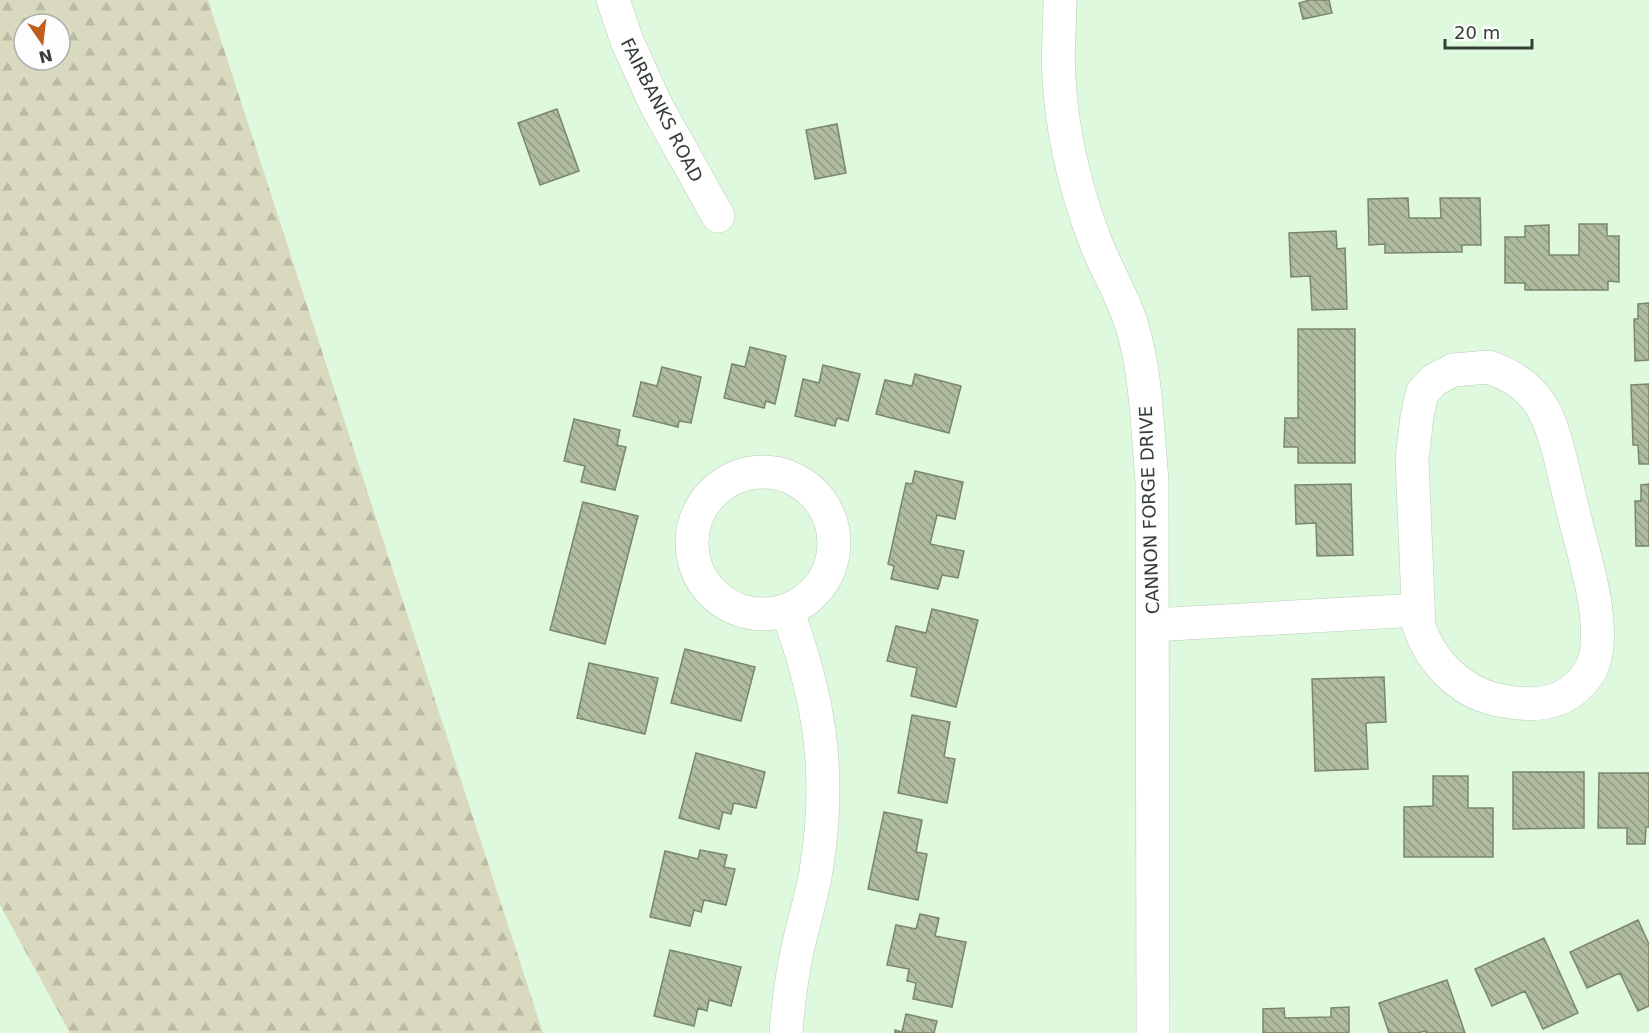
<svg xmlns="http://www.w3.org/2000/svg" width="1649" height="1033" viewBox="0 0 1649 1033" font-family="'DejaVu Sans',sans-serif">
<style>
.forest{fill:url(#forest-firs);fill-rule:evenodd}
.building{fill:url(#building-back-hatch);stroke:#7b866a;stroke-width:1.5}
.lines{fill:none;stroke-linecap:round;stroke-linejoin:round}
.minor-casing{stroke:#b6ceb5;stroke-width:34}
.minor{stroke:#fff;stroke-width:33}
.labels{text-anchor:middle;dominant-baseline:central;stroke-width:6;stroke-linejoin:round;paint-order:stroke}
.street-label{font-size:18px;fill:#353f35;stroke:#fdfdfd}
</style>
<defs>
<pattern id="forest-firs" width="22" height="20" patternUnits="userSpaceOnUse" patternTransform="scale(1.5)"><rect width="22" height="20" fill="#d9d9bf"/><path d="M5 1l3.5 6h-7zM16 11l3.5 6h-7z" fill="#bbbba5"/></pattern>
<pattern id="building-back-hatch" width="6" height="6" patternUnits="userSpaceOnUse" patternTransform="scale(1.5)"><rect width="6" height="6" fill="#b0bc9f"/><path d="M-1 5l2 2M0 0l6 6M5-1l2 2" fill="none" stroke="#909a82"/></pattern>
</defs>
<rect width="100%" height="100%" fill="#dff9df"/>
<path class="forest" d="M0,0H208L543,1033H70L0,905ZM24,24H60V60H24Z"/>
<path class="building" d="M1310,0H1329L1332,13L1303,19L1299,3Z
M557,109L579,171L540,185L518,123Z
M837,124L846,173L815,179L806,130Z
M1408,198L1409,218H1441L1440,198H1480L1481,245H1462V252L1385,253V244L1369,245L1368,199Z
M1579,224H1607V236H1619V282L1608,281V290H1525V283H1505V237H1525V226L1549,225V255H1579Z
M1336,231L1337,249L1345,248L1347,309L1312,310L1310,276L1291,277L1289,233Z
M1649,303V360L1635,361L1634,319H1638V304Z
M1298,329H1355V463H1298V447H1284L1285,418H1298Z
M750,347L786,356L775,404L766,401L764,408L724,398L732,364L745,367Z
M823,365L860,374L848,421L837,418L835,426L795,416L803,379L819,383Z
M662,367L701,377L691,423L679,421L678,427L633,416L641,382L657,386Z
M915,374L961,386L949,433L876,414L885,380L912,386Z
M1649,384V464H1639L1638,445H1633L1631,385Z
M574,419L620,430L617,445L626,447L615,490L581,482L585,466L564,461Z
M915,471L963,482L955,519L937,515L930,544L964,551L958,578L942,575L938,589L891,579L894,566L888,564L906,483L912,484Z
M1351,484L1353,555L1317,556L1316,523L1296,524L1295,485Z
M1649,484V546H1636L1635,501H1641V485Z
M583,502L638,516L605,644L550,630Z
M932,609L978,620L956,707L911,696L917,668L887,661L896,626L926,633Z
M685,649L755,667L741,721L671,703Z
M589,663L658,678L645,734L577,718Z
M1384,677L1386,722L1366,723L1368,769L1315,771L1312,679Z
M912,715L950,722L944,757L955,759L947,803L898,793Z
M696,753L765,772L756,808L734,803L731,814L723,812L719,829L679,818Z
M1513,772H1584V828L1513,829Z
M1599,773H1649V827H1646L1645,844H1627V828H1598Z
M1433,776H1468V808H1493V857H1404V807L1433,806Z
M884,812L922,820L916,852L927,854L918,900L868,889Z
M700,850L727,855L724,867L735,869L726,905L704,900L701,912L694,910L690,926L650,917L665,851L698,859Z
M920,914L939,918L935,936L966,942L952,1007L913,999L916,983L907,981L909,969L887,965L896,925L916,929Z
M1638,920L1649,944V1006L1638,1011L1620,973L1587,988L1570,952Z
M1544,938L1578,1013L1543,1029L1525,991L1492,1006L1475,969Z
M670,950L741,967L731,1006L709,1000L707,1011L698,1008L694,1026L654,1016Z
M1447,980L1465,1033H1426L1425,1031L1418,1033H1389L1379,1003Z
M1349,1007V1033H1263V1009L1284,1008L1285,1018L1331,1017V1008Z
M906,1014L937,1021L934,1033H895V1030L902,1032Z"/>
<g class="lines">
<defs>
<path id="minor" d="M613,0L627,41L656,105L718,216
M1060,0C1060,26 1057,52 1059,78C1062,132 1075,187 1094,238C1105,268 1123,296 1132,326C1147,376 1147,429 1152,480L1153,1033
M1489,367C1511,375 1529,386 1542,407C1556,429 1566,484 1573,511C1583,552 1605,617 1595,658C1592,671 1582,683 1572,691C1550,708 1519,705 1494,699C1458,690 1430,660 1419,626L1412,459L1417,417L1422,393L1434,380L1453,370Z
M692 543a71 71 0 1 1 142 0a71 71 0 1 1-142 0Z
M1153,625L1418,610
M786,1033C788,1004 792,975 798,947C804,921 812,896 816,871C832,776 820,699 787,610"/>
</defs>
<use href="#minor" class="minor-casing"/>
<use href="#minor" class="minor"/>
</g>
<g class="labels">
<g class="street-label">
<text transform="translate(662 110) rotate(63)">FAIRBANKS ROAD</text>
<text transform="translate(1149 510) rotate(-92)">CANNON FORGE DRIVE</text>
</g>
</g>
<g transform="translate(42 42) rotate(166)"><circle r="28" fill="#fdfdfd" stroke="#adb1ad" stroke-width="1.5"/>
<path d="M0-4.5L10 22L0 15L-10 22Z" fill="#be5e1b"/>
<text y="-9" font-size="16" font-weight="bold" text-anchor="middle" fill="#353f35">N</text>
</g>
<path d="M1445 39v9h87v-9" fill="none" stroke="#353f35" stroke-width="3"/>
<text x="1454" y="39" font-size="18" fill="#353f35" stroke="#fdfdfd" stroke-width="4.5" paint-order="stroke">20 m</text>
</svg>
